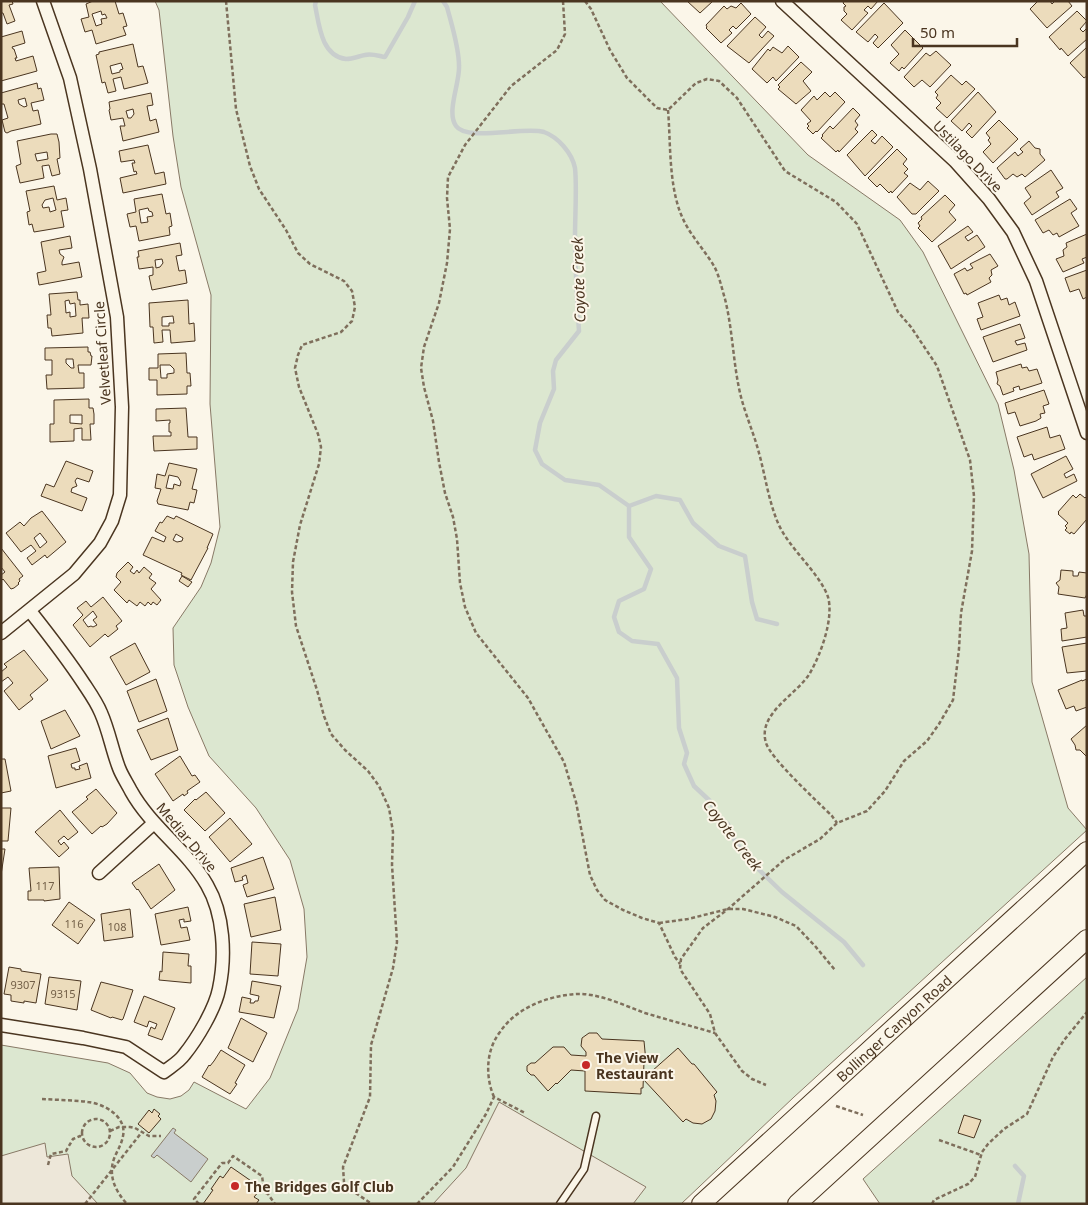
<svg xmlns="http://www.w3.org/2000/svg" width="1088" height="1205" viewBox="0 0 1088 1205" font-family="'Noto Sans',sans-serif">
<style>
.green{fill:#dce7d0;stroke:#887966}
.parking{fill:#ede7d9;stroke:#887966}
.water{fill:#c9cecd;stroke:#887966}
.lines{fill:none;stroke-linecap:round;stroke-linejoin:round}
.stream{stroke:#c9cecd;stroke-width:4.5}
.building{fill:#ecdcbc;stroke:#4a3520;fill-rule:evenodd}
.service-casing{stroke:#4a3520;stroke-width:9}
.minor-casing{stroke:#4a3520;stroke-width:15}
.secondary-casing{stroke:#4a3520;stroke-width:20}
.path{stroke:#7f6f5c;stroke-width:2.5;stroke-dasharray:4 2.5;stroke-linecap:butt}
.service{stroke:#fbf6e9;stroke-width:6}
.minor{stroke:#fbf6e9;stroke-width:12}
.secondary{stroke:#fbf6e9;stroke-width:18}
.poi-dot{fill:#c62828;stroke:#fbf6e9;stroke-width:2}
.labels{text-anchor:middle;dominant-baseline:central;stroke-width:4;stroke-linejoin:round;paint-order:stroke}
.number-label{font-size:11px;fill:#725f47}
.street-label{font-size:14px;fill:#4a3520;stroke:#fbf6e9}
.poi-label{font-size:14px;font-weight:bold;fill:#4a3520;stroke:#fbf6e9;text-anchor:start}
.water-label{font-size:15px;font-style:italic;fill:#4a3520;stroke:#fbf6e9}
</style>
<rect width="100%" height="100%" fill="#fbf6e9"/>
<path class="green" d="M155,1H660L808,155L900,220L923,252L998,404L1014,470L1029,554L1032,682L1068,808L1087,830L794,1097L681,1204H1V1045L108,1063L130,1073L147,1093L157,1097L170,1099L181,1096L189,1090L194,1082L246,1109L270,1078L298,1009L307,957L304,909L290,860L256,808L209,756L188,707L174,665L173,628L201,587L211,563L220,527L210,404L211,295L181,187L173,136L159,10Z
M1087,977V1204H880L863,1179Z"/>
<path class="parking" d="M499,1102L646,1187L633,1204H433L466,1168Z
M45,1143L47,1157L68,1154L72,1176L98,1204H1V1156Z"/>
<path class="water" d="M173,1128L176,1130L174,1133L208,1159L191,1182L157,1155L154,1158L151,1156Z"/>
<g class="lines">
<path class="stream" d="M316,1L315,5C319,24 321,56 346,59C353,59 359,56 365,55C371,53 379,56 385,57L408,17L415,1
M443,1L447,7C452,26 459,47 459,66C460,83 446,112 456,126C467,142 524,126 544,132C558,137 572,153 575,168C577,187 575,216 575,236C575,268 577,299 579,331L556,360L553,371L554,389L540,423L535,450L542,464L565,480L599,485L629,506
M629,506V537L651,569L644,589L619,601L614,617L619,632L632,641L658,644L677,678L679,728L687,753L684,764L694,786L710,801L718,816L728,824L731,835L747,858L782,892L844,942L863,965
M629,506L656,496L680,500L693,523L719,546L745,556L752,602L757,619L777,624
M1015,1166L1024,1176L1018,1204"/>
</g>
<path class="building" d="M1,1H12L13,4L9,5L15,21L7,24L3,13H1Z
M93,1H115L119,14L123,13L127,26L123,27L126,35L96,44L92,30L85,32L81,19L89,17L86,4ZM101,11L102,15L105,14L107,18L101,19L102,24L96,26L92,14Z
M687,1H713L700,13Z
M844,1H878L871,9L868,6L864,10L868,13L852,30L841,20L847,14L844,11V7L846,6L843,3Z
M1038,1H1050L1052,4L1055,1H1068L1072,6L1047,28L1030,9Z
M741,3L751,14L736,29L733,26L729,30L732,33L721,43L706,28L707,27L706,25L724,6L727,9L731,6L736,8Z
M884,3L903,23L878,48L873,43L878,37L875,34L868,42L856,32Z
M1077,11L1087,21L1080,29L1083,32L1087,28V39L1068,56L1061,48L1060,50L1049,37Z
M755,17L766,27L759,35L762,38L768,31L774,36L749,63L727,46Z
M905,30L923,48L904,69L902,67L899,71L890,63L899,54L891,45Z
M22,31L25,43L12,47L13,49H14L17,58H15L16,61L33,56L37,71L1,81V37Z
M133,44L138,67L143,66L148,83L124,89L121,77L113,79L116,91L108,93L105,82L102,83L96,55L99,54V52ZM121,63L123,69L120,70V72L112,74L110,66Z
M788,46L799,57L776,81L773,77L767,83L752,69L768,49L770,51L773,47L782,53Z
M1087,47V76L1084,78L1070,63Z
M936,51L951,65L930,87L922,80L914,87L904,77L926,53L930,56Z
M801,62L812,72L803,81L811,91L796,104L778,89L780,87L778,85Z
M951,75L962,85L966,81L975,89L947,118L936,108L941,103L936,98L938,95L935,92Z
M37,83L38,89L41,88L44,100L31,103L33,111L38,110L41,124L11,131L7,133L5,132L2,120L8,118L4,104H1V93ZM25,98L27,106L24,107L19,104L18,100Z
M825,92L830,97L835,92L845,102L817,132L816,131L813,134L807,128L809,126L807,124L811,121L801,110L814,96L817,100Z
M978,92L996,112L972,138L966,132L972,126L969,123L962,131L951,121Z
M151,93L153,105L147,106L150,121L156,119L159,132L123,141L120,126H125L123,118L111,120L109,110L110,109L109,102ZM133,109L134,114L131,118H128L126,111Z
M853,108L860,115L855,121L858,125L855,129L858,132L839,152L838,150L836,152L821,138L823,136L822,135L830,126L833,129Z
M999,120L1018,139L993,163L983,152L991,144L988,140L990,138L986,133Z
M872,130L877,135L871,141L875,144L882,136L893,147L865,176L847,155Z
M51,134H57L59,142L60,158L57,159L60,174L52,176L49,165L42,166L44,178L20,183L16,166L21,164L17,141ZM47,152L48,159L37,161L35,154Z
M1029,141L1035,148L1040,149V154L1045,160L1025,177L1022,174L1017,177L1013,174L1007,179H1005L997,168L1015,152L1018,156L1023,152L1020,149Z
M148,145L155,174L164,172L166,184L123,193L120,178L137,174L136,171L134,172L132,163H135L134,160L121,162L119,151Z
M897,149L907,159L903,164L908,169L904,173L908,176L892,193L891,191L889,193L880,184L877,187L868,178Z
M1051,170L1063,188L1056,192L1059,197L1032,215L1024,203L1031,197L1025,188Z
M928,181L939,191L916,214H912L897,197L910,183L920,190Z
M54,186L57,200L66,198L68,210L61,211L64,227L34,232L32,224L29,225L27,212L30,211L26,191ZM53,198L56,210L50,212L49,207L43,208L42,205L45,200Z
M162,194L166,214L170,213L172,226L169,227L170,235L139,241L136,226L130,227L127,214L136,212L134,199ZM148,208L149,211L152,212L153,216L147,217L148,222L141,223L139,210Z
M945,195L955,205L949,212L956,220L932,242L918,228L920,226L918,223L922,219L921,217Z
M1070,199L1077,209L1071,213L1079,226L1059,237L1057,233L1053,235L1049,230L1043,233L1035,220Z
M968,226L973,232L965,237L968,241L977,235L985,247L951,269L938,246Z
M1087,234V257L1082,259L1084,263L1063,272L1056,259L1064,256L1063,250L1067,247L1066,243Z
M70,236L72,248L59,250L60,254L64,257L62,262V265L79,262L82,277L39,285L37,273L46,271L41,242Z
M180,243L182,255L176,256L179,271L185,270L187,283L152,290L149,276L153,275V267L139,269L137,257H139L138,251ZM162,259L163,263L160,267L156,268L155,260Z
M990,254L998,266L991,270L992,275L989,278L991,282L967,295L966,293L964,294L954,274L965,268L967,271L973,268L970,264Z
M1087,270V297L1083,299L1079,289L1070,292L1065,278Z
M77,292L78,300H80V305L88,304L89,318H82L83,333L52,336L51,328H48L47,315H51L49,294ZM69,300L70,304L75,303L76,316L70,317V312L66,313L65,301Z
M999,295L1001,300L1007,298L1009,305L1015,302L1020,316L981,330L977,319L983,317L978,303Z
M188,300L189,324L194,323L195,341L171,343L170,330H162L163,342L154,343L153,327H150L149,303ZM173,316L174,323H169V326H162V317Z
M1020,324L1025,338L1015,341L1017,345L1025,343L1027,350L993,362L983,337Z
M88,347V352H90L91,356H92L91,365H78L79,373H84V388L47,389L46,375H52V360H45V348ZM66,359H73L74,368H71L66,363Z
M186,353L187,373H190L191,386H187V394L157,395V380H149V368H158V354ZM160,365H170L174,369V373L167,374V378H161Z
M1021,364L1022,368L1027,367L1029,371L1037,369L1042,383L1020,390L1019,386L1013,388L1014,391L1003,395L1000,386L997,384L998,380L996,372Z
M1044,390L1049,404L1043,406L1045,413L1040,414L1041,418L1036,421L1020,426L1015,412L1008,414L1005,403Z
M89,399V408H93L94,414V424H90L91,440H82V428L74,429V441L50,442V424H54V400ZM70,415H82V424L70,423Z
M186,408L188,437H197V449L154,451L153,436H171V432H169V423H170V420L156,421V409Z
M1047,427L1050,438L1060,435L1065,449L1034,460L1032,454L1024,457L1017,437Z
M1066,456L1073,469L1064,474L1066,478L1074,474L1077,481L1043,498L1031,474Z
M66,461L93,471L89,482L77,478L75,481L77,486L72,488L71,492L87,498L82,511L41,496L46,484L54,487Z
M169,463L197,469L192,489L197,490L194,503L190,502L188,510L158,504L157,501L161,489L155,488L157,474L165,476ZM169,475L178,477L181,482L180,486L174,484L173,489L166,488Z
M1080,494L1085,498L1087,496V519L1074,534L1071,532L1070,534L1065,530L1067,528L1065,526L1068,523L1058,514L1059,513L1058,512L1073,495L1076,498Z
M42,511L66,542L47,558L45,555L32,565L27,558L36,551L31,545L21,552L6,533L20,522L24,526L31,518ZM40,533L47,542L40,548L34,538Z
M167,516L174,519L176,516L213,534L207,548H208L191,580L181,575L182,573L143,555L152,537L164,542L166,537L155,531L160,522L162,523ZM176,534L183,538L182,541L177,542L173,540Z
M1,548L23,576L19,579L20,581L18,583L19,584L14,588L11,589L3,579L1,581V575L5,572L1,567Z
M128,562L133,567L130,571L134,574L137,570L139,573L144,567L152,574L149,578L156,583L151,589L161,600L157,605L153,602L151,605L148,602L145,606L140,602L137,606L129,600L127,603L114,590L121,582L116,577L117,573Z
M1061,570L1073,571V576H1078L1079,572L1087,573V594L1085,598L1058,594L1059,587L1056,583L1060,580Z
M182,576L192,582L188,587L179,581Z
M103,597L122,621L116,626L118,629L108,637L105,634L90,647L73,625L83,615L77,608L86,601L91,607ZM93,611L97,617L93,620L97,625L93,627L91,626L88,627L83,620Z
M1083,610L1084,616H1087V637L1062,641L1061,629L1067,628L1065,613Z
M135,643L150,672L126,685L110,657Z
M1087,643V671L1067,673L1062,647Z
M24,650L48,680L30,695L33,699L19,710L4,691L13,683L8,677L1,682V672L7,667L4,664Z
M156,679L167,711L139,722L127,691Z
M1087,679V707L1076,711L1074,706L1066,709L1058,690L1082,680V681Z
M65,710L80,736L51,749L41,721Z
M168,718L178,750L151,760L137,730Z
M1087,725V757L1080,750H1076L1075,745L1071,739Z
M76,748L80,761L71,764L72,768H75V770L80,769L79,766L87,763L91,778L56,788L48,756Z
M180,756L192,776L195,775L200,782L187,791L188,793L184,796L183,794L173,801L155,774Z
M1,759H5L11,791L1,793Z
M96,789L117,813L107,824L102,827L101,826L92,834L72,812L88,799L86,797Z
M206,792L225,813L205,831L184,810L195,799L196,800Z
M1,808H11L8,841H1Z
M60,810L78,832L68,840L64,836L58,841L61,845L64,842L69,848L59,857L35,832Z
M230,818L252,844L230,862L209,837Z
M1,849H5L1,875Z
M263,857L274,889L247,897L243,885L248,883L246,875L242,877L243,880L235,882L231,868Z
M159,864L175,890L151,909L138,889L137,890L132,883Z
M59,867L60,899L44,901V900H28V891H31L29,868Z
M275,897L281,930L251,937L244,904Z
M69,902L95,920L78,944L52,925Z
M188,907L191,921L184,922V919L179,920L181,928L187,927L190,940L161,945L155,914Z
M130,909L133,937L104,941L101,914Z
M252,942L281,944L278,976L250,974Z
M163,952L189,954L188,966H191V983L159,980L160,971L162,972Z
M9,967L21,969V971L41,974L36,1003L24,1001V1003L11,1001V995L4,994Z
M49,977L81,981L77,1010L45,1004Z
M252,981L281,986L274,1018L239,1012L242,997L251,999L250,1003H254L255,1001H258L259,996L250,994Z
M101,982L133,990L123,1019L122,1020L112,1017L111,1018L91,1010Z
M144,996L175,1008L162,1040L148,1035L151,1027L155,1029L157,1024L149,1021L147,1027L134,1022Z
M241,1018L267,1033L253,1062L228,1048Z
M589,1033H597L602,1039L644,1041L646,1062H644L643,1088H641V1094L585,1091V1071L571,1070L557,1084L556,1083L548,1091L534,1075H531L527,1071V1066L531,1063H535L553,1047H564L571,1055L586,1056V1052L581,1046L582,1038Z
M678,1048L692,1064H694L717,1092L714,1095L716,1101L715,1111L711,1119L702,1124L693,1123L686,1119L683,1122L643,1079Z
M221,1050L245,1065L235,1083L237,1084L230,1094L202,1077L209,1065L210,1066L214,1061Z
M154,1109L160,1114L158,1116L161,1119L149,1133L138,1124L149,1110L152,1113Z
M964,1115L981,1120L974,1138L958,1133Z
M231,1167L257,1185L256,1186L260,1190L254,1197L259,1200L256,1204H203L213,1190L211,1189L220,1176L223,1178Z"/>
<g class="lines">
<defs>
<path id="service" d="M560,1204L584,1169L596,1116"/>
<path id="minor" d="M782,1L955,161L989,199L1013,232L1036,281L1087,433
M1,633L74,574L100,543L112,521L120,495L122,407L117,317L90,169L70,78L43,1
M99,873L154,823
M1,1025L83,1038L126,1047L164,1072C170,1067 179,1062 184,1055C197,1039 215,1009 219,989C226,956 224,914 207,885C187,850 151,827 131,791C127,783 122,776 119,768C112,750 109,731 101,713C97,703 90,693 84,684C67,658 49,635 30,611"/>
<g id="secondary">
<path id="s1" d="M701,1204L1087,851"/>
<path d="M797,1204L1087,939"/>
</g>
</defs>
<use href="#service" class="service-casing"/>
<use href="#minor" class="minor-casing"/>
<use href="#secondary" class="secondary-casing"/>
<path class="path" d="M226,1L236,109L250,166L259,189L286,230L298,253L310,264L344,281L352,291L355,307L352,321L341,332L302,345L298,355L295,368L299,387L318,434L321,447L319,464L300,525L293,562L292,592L296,626L317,690L324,716L331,734L345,750L368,771L379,786L389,808L393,832L392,865L397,942L393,968L371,1045L370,1097L343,1167L344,1182L354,1192L372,1204
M563,1L565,34L557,50L511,86L465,145L448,177L447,198L450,229L447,263L439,303L424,347L421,368L424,387L433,421L439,462L445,493L453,517L457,539L460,583L465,607L476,633L528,698L564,762L576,802L590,875L597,890L605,900L623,910L642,918L659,923L675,957L680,964
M585,1L591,9L610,50L627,78L657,108L668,110L696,83L707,79L719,81L737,98L785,171L836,202L857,224L898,312L911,327L937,366L970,460L974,496L972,551L961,613L959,649L953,700L939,724L927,741L904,761L885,791L867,811L837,823L820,839L784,860L728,909L703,928L681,959L680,969L710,1014L715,1033L742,1071L752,1079L766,1085
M668,110C671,145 668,191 685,223C693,238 705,251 714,266C719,275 722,289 725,299C733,331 733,365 741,397C746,416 754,434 759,453C765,475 768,497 776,518C786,547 819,571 828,597C834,618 821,654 810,673C797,695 757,713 766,743C771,759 818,802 832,816L837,823
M659,923L688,919L728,909H743L775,917L796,926L815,946L835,970
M494,1097C485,1076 486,1050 500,1032C516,1008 547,996 576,994C599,993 623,1005 645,1013C668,1020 691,1026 715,1033
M42,1099C57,1100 74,1100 88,1102C105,1104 127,1117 123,1136C121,1148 112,1157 112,1169C111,1182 118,1194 127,1204
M836,1106L863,1115
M82 1133a14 14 0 1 1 28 0a14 14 0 1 1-28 0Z
M110,1131L119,1127H130L135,1128L149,1136H161
M939,1140L981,1155
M48,1165L51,1154L66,1151L73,1139L80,1136L83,1138
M85,1204L142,1132
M199,1204L194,1199L222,1163H228L233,1156L262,1176L263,1183L260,1190L268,1194L275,1204
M417,1204L453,1167L486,1114L494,1097L525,1113
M932,1204L934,1200L968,1184L975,1177L982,1152L988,1144L1004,1129L1027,1114L1053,1057L1065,1039L1087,1012"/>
<use href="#service" class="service"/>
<use href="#minor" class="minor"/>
<use href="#secondary" class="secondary"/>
</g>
<g class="poi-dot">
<circle cx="586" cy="1065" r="5"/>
<circle cx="235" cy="1186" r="5"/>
</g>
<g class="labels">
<g class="number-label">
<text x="45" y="885">117</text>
<text x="74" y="923">116</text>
<text x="117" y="926">108</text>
<text x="23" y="984">9307</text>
<text x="63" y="993">9315</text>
</g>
<g class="street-label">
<text transform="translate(968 156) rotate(46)">Ustilago Drive</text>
<text transform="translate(102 353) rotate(-94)">Velvetleaf Circle</text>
<text transform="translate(187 837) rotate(50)">Mediar Drive</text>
<text stroke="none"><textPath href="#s1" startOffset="261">Bollinger Canyon Road</textPath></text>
</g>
<g class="poi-label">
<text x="596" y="1057">The View<tspan x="596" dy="16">Restaurant</tspan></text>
<text x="245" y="1186">The Bridges Golf Club</text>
</g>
<g class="water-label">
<text transform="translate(578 280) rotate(-92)">Coyote Creek</text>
<text transform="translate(733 835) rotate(52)">Coyote Creek</text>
</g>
</g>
<rect width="1088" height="1205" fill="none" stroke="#4a3520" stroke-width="5"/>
<path d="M913 38v8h104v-8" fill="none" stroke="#4a3520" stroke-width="2.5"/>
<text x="920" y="38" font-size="15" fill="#4a3520" stroke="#fbf6e9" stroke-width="4" paint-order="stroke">50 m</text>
</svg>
